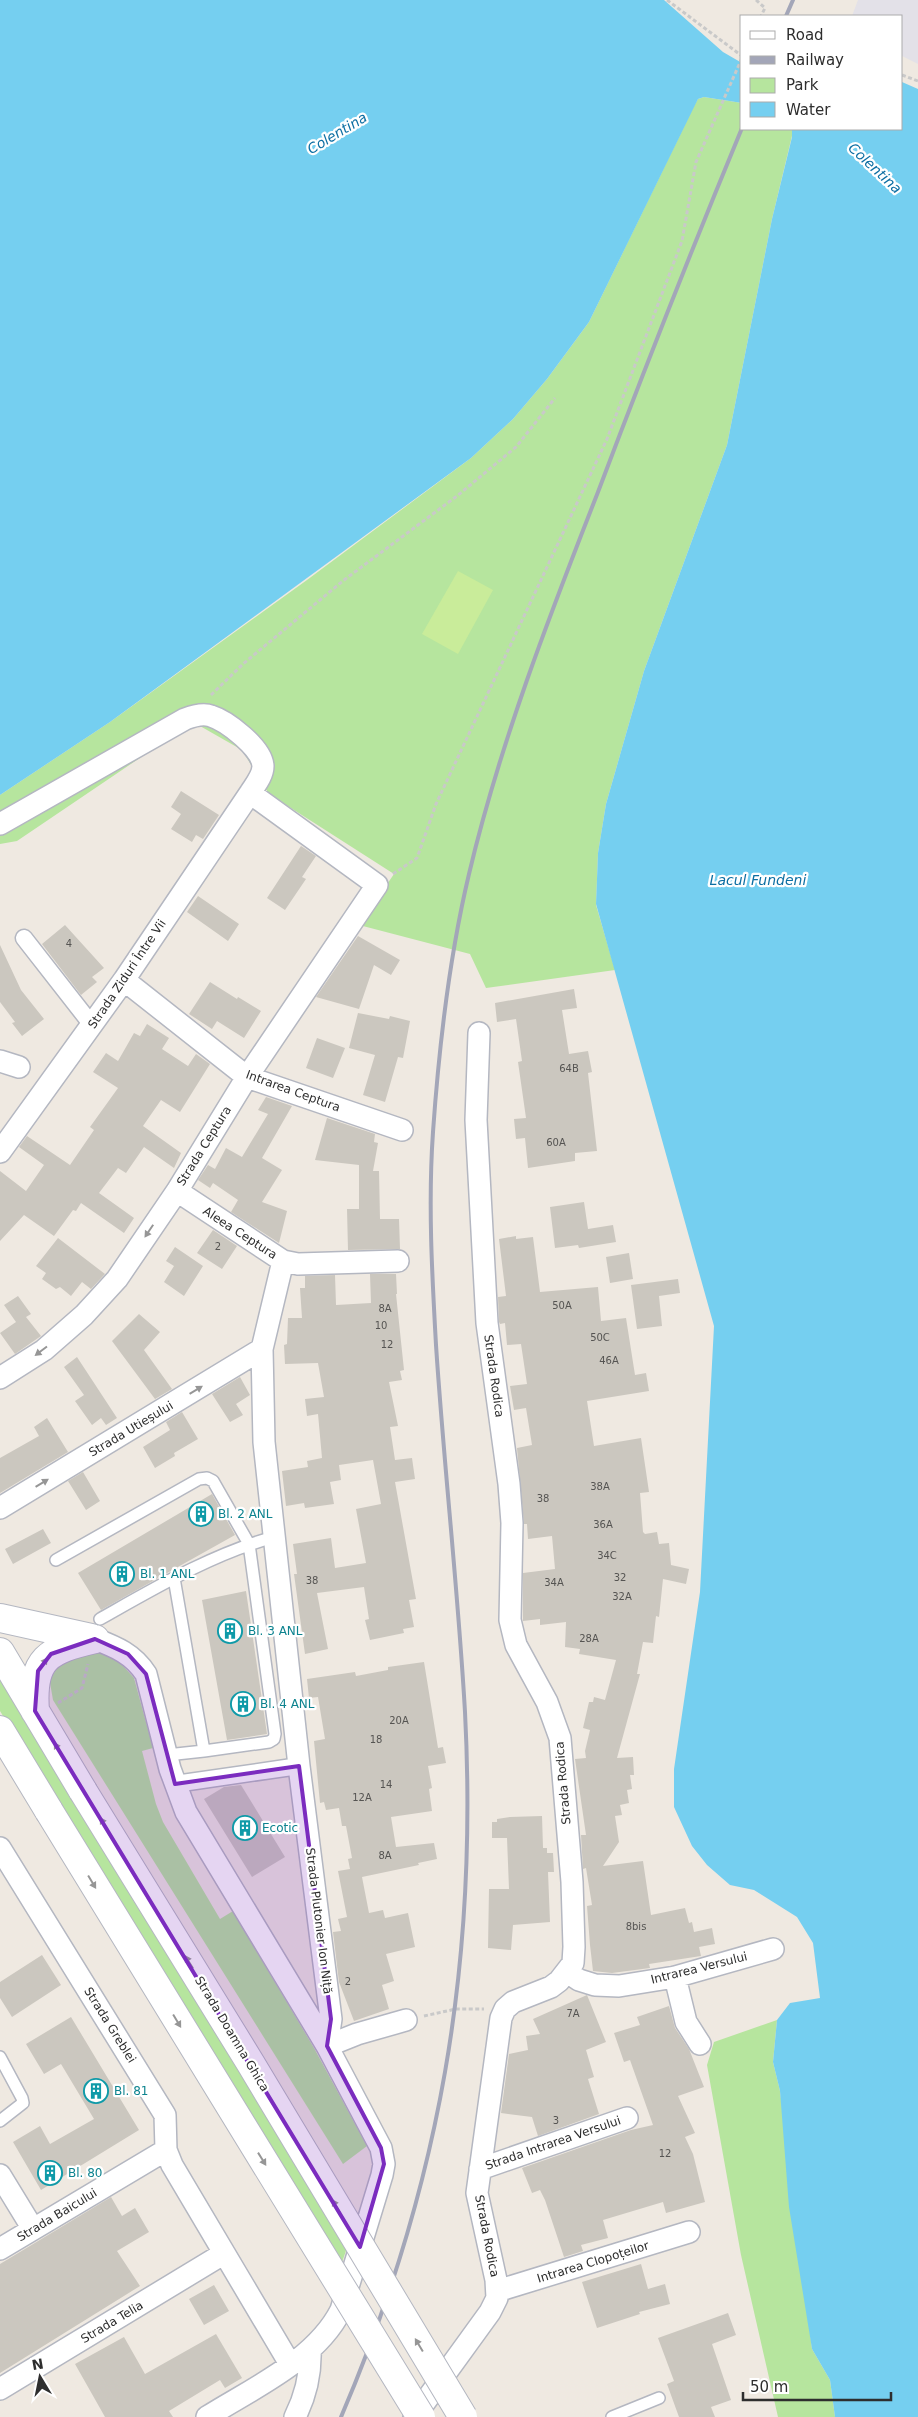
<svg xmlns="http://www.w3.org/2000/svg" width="918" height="2417" viewBox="0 0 918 2417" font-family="'DejaVu Sans',sans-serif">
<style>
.industrial{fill:#e3e1e8}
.green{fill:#b6e59e}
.pitch{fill:#c9ec9a}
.water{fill:#75cff0}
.building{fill:#cbc7bf}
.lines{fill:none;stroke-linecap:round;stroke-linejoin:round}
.service-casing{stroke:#b4b7c1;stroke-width:14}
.pedestrian-casing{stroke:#b4b7c1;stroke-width:19}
.minor-casing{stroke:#b4b7c1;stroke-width:24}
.secondary-casing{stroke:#b4b7c1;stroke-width:30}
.path{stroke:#c9c9c9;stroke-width:3;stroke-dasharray:4 2.5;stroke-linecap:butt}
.service{stroke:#fff;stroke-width:11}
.pedestrian{stroke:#fff;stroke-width:16}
.minor{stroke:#fff;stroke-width:21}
.secondary{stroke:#fff;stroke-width:28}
.rail{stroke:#a3a6b8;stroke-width:4}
.secondary-bridge-casing{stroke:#b4b7c1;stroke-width:30;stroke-linecap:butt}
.secondary-bridge{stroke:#fff;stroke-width:28}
.oneway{fill:#969696}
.marked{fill:#7b2cbf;fill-opacity:0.2;stroke:#7b2cbf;stroke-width:4;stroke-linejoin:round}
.labels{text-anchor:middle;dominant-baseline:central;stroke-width:4.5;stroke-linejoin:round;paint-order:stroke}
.number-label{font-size:10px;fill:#555452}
.street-label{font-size:12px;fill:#2e2e2e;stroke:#fff}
.culture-label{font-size:12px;fill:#0d838f;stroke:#fff;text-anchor:start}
.water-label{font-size:14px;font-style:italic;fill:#0d6fa3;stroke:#fff}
</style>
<rect width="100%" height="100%" fill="#efe9e1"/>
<path class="industrial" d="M858,0H918V64L902,56V16H852Z"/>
<path class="green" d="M704,97L742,103V129H792V136L772,219L727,445L644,671L606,804L598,853L596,905L615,970L486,988L470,954L359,925L394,874L269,794L242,750L193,722L17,841L0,844V795L110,722L307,580L471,458L513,419L547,379L589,322L695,104L698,99Z
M95,1649L117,1659L134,1678L153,1748L142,1751L156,1804L163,1822L220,1919L233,1911L314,2048L367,2146L343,2164L53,1700L49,1677L53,1664Z
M0,1676L348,2245L341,2265L0,1711Z
M777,2020L773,2062L780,2091L812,2349L830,2380L835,2417H778L741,2255L707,2065L714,2042Z"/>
<path class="pitch" d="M458,571L493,590L458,654L422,634Z"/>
<path class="water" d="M0,0H664L723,52L742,63V103L704,97L698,99L589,322L547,379L513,419L471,458L110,722L0,795Z
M902,82L918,89V2417H835L830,2380L812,2349L789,2207L780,2091L773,2062L777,2020L790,2003L820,1998L813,1943L797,1917L754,1890L730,1885L707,1865L692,1846L674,1807V1769L700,1592L714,1326L596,904L598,853L606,804L644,671L727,445L772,219L792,137V129H902Z"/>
<path class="building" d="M181,791L219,815L203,839L196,835L192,842L171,829L181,814L171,807Z
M301,846L316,856L302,877L306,879L285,910L267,898Z
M198,896L239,924L228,941L187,912Z
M65,925L104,968L92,977L97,982L81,995L42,944Z
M358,936L400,960L391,975L374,965L359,1009L316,997Z
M0,945L21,990L44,1019L22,1036L12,1023L15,1022L0,1002Z
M210,982L237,999L238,997L261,1011L244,1038L217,1021L212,1029L189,1014Z
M574,989L577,1008L562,1010L569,1054L588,1051L592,1072L588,1073L597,1151L575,1153V1161L528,1168L525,1138L516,1139L514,1119L526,1118L518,1062L522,1061L516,1019L497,1022L495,1003Z
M358,1013L389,1019L390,1016L410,1021L403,1058L398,1057L385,1102L363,1095L375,1055L349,1048Z
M147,1024L169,1038L162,1049L188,1066L196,1054L210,1064L180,1112L161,1100L143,1126L181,1153L174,1168L144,1147L126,1173L118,1168L99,1193L134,1218L124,1233L81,1203L76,1211L73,1210L54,1236L24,1215L0,1241V1171L26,1191L44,1165L19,1147L27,1136L70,1165L94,1130L90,1127L118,1088L93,1072L106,1053L118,1061L134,1033L140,1036Z
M317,1038L345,1048L333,1078L306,1068Z
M266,1097L292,1106L262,1158L282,1170L262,1202L287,1211L279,1243L231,1212L238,1200L213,1183L210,1188L198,1180L208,1165L215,1169L226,1148L242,1157L268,1114L258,1110Z
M327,1118L375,1134L374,1142L378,1143L373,1171H379L380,1219H399L400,1249L348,1250L347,1209H359V1165L315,1160Z
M584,1202L588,1229L613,1225L616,1242L579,1248L578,1245L555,1248L550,1207Z
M213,1230L237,1246L222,1269L197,1253Z
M516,1236V1239L533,1237L540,1292L598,1287L601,1321L626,1318L635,1375L646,1373L649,1391L587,1401L594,1446L641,1438L649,1492L640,1493L643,1532L645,1534L657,1532L659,1544L669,1543L671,1565L689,1569L686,1584L663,1579L659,1617L656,1616L653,1643L643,1642L637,1674H640L617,1758L633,1757L634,1775H630L632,1789L627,1790L629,1803L620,1805L622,1815L615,1816L619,1842L603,1866L643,1861L651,1915L685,1908L689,1923L692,1922L694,1932L712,1928L715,1944L699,1947L701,1956L649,1964L650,1968L612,1973L593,1971L590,1945L587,1906L592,1905L586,1868L583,1869L581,1835H586L575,1759L586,1758L585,1751L590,1730L583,1728L589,1702H593L594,1697L605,1700L616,1660L579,1654L580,1649L565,1647L566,1622L540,1625V1619L523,1621V1573L555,1569L552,1536L528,1539L527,1524H524L517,1448L532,1445L526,1408L514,1410L510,1386L527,1384L521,1344L507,1345L505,1323L500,1324L499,1322L498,1297L506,1296L499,1239Z
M58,1238L105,1274L91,1289L82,1282L71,1296L60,1287L56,1289L42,1279L46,1273L36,1266Z
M175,1247L203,1266L184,1296L164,1282L174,1266L166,1261Z
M629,1253L633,1279L610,1283L606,1257Z
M370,1274H396L397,1294H396L404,1370L400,1371L402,1380L389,1382L398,1426L390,1427L395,1460L412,1458L415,1479L395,1482L416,1599L409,1600L414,1627L403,1629L404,1633L370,1640L365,1620L369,1619L364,1587L317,1593L328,1649L305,1654L294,1574H297L293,1544L331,1538L335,1568L366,1563L356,1509L381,1504L373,1460L339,1465L341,1480L330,1482L334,1504L305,1508L304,1503L286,1506L282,1471L308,1467L307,1461L322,1458L318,1414L307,1416L305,1399L324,1397L318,1363L285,1364L284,1345L287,1344L288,1318H302L300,1288H305V1276L335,1275L336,1305L371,1303Z
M678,1279L680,1293L659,1296L662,1326L637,1329L631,1285Z
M18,1296L31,1314L26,1317L41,1336L15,1354L0,1333L16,1322L4,1305Z
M139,1314L160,1332L144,1350L172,1389L155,1399L112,1341Z
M77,1357L117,1418L106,1425L101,1418L92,1425L75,1401L84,1395L64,1367Z
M240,1377L250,1395L236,1404L243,1415L230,1422L212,1394Z
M182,1412L198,1439L174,1453L175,1456L155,1468L143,1447L170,1430L166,1422Z
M47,1418L68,1452L0,1493V1458L39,1436L34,1427Z
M83,1472L100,1501L86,1510L68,1481Z
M212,1494L235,1535L101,1610L78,1573Z
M43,1529L51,1543L13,1564L5,1549Z
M246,1591L267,1734L227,1740L202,1600Z
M424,1662L438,1748L443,1747L446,1763L428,1766L432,1788L429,1789L432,1811L391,1817L396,1847L434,1843L437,1859L418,1863L419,1865L362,1877L369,1913L383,1910L385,1918L408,1913L415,1947L386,1954L394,1981L382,1985L389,2009L354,2021L339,1982L333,1932L341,1931L338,1919L347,1917L338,1871L350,1869L348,1859L352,1858L346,1826H342L339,1808L326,1810L324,1802L320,1803L314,1741L325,1739L318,1697L309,1698L307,1679L355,1672L356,1676L388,1670V1667Z
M241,1785L285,1857L252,1877L204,1799L224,1787Z
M542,1816L543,1848H547V1853H553L554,1872H548L550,1922L513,1925L511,1950L488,1948L489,1889H509L507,1838H492V1822H497V1819L510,1817Z
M42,1955L61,1985L12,2017L0,1998V1982Z
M587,1995L606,2042L586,2050L594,2077L588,2079L599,2114L538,2136L532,2117L501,2113L509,2054L528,2050L526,2036L540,2034L533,2019Z
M669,2006L675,2028L689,2049L704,2087L678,2096L695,2133L685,2137L693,2154L705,2202L666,2213L663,2202L603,2220L608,2238L581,2245L583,2251L564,2257L545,2200L540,2190L532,2193L522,2168L631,2130L653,2125L630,2060L624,2062L614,2033L640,2025L637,2017Z
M71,2017L139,2130L41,2190L13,2142L40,2126L50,2144L94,2119L61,2064L44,2074L26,2044Z
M111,2197L122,2216L135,2208L149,2232L117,2251L140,2286L0,2373V2264Z
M641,2264L648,2289L665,2284L670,2304L639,2312L640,2314L597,2328L582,2282Z
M214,2285L229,2311L204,2325L189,2299Z
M728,2313L736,2335L712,2344L731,2400L711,2407L715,2417H679L667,2384L674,2381L658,2338Z
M216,2334L242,2378L225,2388L220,2380L169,2411L173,2417H105L75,2364L124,2337L145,2374Z"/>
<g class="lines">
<defs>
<path id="service" d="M56,1560L199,1479L207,1478L213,1481L249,1544L275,1734L274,1739L269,1742L204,1751L174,1578
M100,1619C155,1588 212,1554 274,1537
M167,1755L204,1751
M0,2057L22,2098L23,2103L0,2121
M612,2417L659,2398"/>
<path id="pedestrian" d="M24,938L92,1025
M175,1784L299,1766"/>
<path id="minor" d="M0,824L185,719C193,716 203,713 211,716C227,721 262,748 263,766C263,776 255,785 250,793L124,980L0,1152
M124,980L247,1077L402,1130
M0,1061L19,1067
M177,1191L283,1261L298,1264L398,1261
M283,1261L262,1349L264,1442L299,1766L331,2019L327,2046L357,2034L406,2020
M0,1378L44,1350L84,1315L117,1279L177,1191L247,1077L377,885L250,793
M0,1508L262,1349
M95,1639C116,1647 133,1654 146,1674L170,1769L186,1812L327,2046L381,2148L384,2164L382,2175L341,2310C316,2360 253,2388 207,2417
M0,1848L165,2115L166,2150L172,2165L290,2364
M567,1972L579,1980L595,1985L619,1986L675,1977L773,1949
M675,1977L686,2022L700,2044
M480,2169L627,2118
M0,2175L33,2229
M0,2249L166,2150
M497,2291L689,2232
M0,2389L223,2254
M295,2417C306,2395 311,2374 310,2350
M414,2417L490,2312L497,2298L496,2280L477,2193L501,2018L505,2009L513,2002L551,1987L559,1981L573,1963L574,1947L572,1882L560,1738L547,1702L516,1645L510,1620L512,1523L509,1484L487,1323L476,1120L479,1033"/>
<path id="secondary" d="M0,1618L91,1638
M0,1652L83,1791
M35,1711C31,1658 48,1650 95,1639
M0,1730L49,1811"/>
</defs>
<use href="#service" class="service-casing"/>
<use href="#pedestrian" class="pedestrian-casing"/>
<use href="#minor" class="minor-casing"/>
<use href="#secondary" class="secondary-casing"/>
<path class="path" d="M667,0L742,56
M756,0L765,8L761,16
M902,75L918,81
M211,695L243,664L344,580L457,496L516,447L555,398
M393,874L417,858L436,804L607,439L682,241L696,162L742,58
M58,1703L82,1688L88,1664
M424,2016L456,2009H484"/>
<use href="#service" class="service"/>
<use href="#pedestrian" class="pedestrian"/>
<use href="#minor" class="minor"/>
<use href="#secondary" class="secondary"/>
<path class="rail" d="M786,16L793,0
M341,2417C440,2186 478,1963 465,1712C458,1589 444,1467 436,1345C432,1274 428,1203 433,1132C439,1046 449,958 469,874C500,743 549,617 598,492C644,370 692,249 742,128"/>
<defs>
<path id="secondary-bridge" d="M83,1791L251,2064L463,2417
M49,1811L421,2417"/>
</defs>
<use href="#secondary-bridge" class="secondary-bridge-casing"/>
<use href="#secondary-bridge" class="secondary-bridge"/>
</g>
<defs><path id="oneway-solid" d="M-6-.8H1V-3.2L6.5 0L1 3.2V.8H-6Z" transform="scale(1.25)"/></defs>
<g class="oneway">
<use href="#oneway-solid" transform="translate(149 1231) rotate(124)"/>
<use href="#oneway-solid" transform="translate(41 1351) rotate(143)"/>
<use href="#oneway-solid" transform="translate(196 1390) rotate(-31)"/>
<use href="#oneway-solid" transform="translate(42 1483) rotate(-31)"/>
<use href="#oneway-solid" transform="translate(43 1664) rotate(-55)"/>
<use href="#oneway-solid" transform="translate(58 1749) rotate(-121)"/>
<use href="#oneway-solid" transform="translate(104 1824) rotate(-122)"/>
<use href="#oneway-solid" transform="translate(92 1882) rotate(59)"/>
<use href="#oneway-solid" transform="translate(189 1962) rotate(-122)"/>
<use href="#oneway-solid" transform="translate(177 2021) rotate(59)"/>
<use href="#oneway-solid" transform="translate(262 2159) rotate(58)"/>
<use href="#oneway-solid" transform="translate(336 2206) rotate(-121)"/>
<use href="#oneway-solid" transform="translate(419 2345) rotate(-121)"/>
</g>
<path class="marked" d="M95,1639L128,1654L146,1674L175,1784L299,1766L331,2019L327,2046L381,2148L384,2164L360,2247L35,1711L38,1671L51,1654Z"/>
<defs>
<symbol id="building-ring" viewBox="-11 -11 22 22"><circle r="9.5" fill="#fff" stroke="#0f9aa8" stroke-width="1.5"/><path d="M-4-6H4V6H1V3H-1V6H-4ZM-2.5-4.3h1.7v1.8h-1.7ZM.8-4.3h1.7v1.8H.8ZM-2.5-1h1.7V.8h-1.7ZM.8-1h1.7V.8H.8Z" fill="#0f9aa8"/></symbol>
</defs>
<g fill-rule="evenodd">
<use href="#building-ring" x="187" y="1500" width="28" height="28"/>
<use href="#building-ring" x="108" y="1560" width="28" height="28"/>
<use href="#building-ring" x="216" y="1617" width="28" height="28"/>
<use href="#building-ring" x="229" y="1690" width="28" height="28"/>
<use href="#building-ring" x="231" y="1814" width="28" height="28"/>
<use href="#building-ring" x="82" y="2077" width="28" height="28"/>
<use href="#building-ring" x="36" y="2159" width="28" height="28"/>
</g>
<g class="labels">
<g class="number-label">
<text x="69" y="943">4</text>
<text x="569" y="1068">64B</text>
<text x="556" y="1142">60A</text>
<text x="218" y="1246">2</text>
<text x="562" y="1305">50A</text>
<text x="385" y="1308">8A</text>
<text x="381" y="1325">10</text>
<text x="600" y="1337">50C</text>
<text x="387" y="1344">12</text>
<text x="609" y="1360">46A</text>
<text x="600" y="1486">38A</text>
<text x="543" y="1498">38</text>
<text x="603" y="1524">36A</text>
<text x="607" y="1555">34C</text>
<text x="620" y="1577">32</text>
<text x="312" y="1580">38</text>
<text x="554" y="1582">34A</text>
<text x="622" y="1596">32A</text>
<text x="589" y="1638">28A</text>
<text x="399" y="1720">20A</text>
<text x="376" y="1739">18</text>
<text x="386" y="1784">14</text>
<text x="362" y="1797">12A</text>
<text x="385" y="1855">8A</text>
<text x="636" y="1926">8bis</text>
<text x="348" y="1981">2</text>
<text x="573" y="2013">7A</text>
<text x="556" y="2120">3</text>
<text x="665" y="2153">12</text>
</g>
<g class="street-label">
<text transform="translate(127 974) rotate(-56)">Strada Ziduri Între Vii</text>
<text transform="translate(293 1091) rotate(20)">Intrarea Ceptura</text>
<text transform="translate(204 1146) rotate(-58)">Strada Ceptura</text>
<text transform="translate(240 1233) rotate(33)">Aleea Ceptura</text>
<text transform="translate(494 1376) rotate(82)">Strada Rodica</text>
<text transform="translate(131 1429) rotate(-31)">Strada Utieșului</text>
<text transform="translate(563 1783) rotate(-95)">Strada Rodica</text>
<text transform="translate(319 1921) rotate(83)">Strada Plutonier Ion Niță</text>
<text transform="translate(699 1968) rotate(-14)">Intrarea Versului</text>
<text transform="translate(110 2025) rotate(58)">Strada Greblei</text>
<text transform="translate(232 2034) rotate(59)">Strada Doamna Ghica</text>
<text transform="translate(553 2143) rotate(-19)">Strada Intrarea Versului</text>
<text transform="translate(57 2215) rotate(-31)">Strada Baicului</text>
<text transform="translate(487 2236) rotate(79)">Strada Rodica</text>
<text transform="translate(593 2262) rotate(-17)">Intrarea Clopoțeilor</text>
<text transform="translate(112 2322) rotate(-31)">Strada Telia</text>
</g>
<g class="culture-label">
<text x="218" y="1514">Bl. 2 ANL</text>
<text x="140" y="1574">Bl. 1 ANL</text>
<text x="248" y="1631">Bl. 3 ANL</text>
<text x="260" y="1704">Bl. 4 ANL</text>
<text x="262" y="1828">Ecotic</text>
<text x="114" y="2091">Bl. 81</text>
<text x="68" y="2173">Bl. 80</text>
</g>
<g class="water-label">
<text transform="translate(337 133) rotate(-31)">Colentina</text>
<text transform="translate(875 168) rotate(43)">Colentina</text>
<text x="758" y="880">Lacul Fundeni</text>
</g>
</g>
<rect x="740" y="15" width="162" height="115" fill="#ffffff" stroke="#ababab"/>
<rect x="750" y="31" width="25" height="8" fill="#ffffff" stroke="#ababab"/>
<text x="786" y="40" font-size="15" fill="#2e2e2e">Road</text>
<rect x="750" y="56" width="25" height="8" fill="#a3a6b8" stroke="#ababab"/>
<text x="786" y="65" font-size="15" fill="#2e2e2e">Railway</text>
<rect x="750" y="78" width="25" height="15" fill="#b6e59e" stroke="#ababab"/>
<text x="786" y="90" font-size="15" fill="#2e2e2e">Park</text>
<rect x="750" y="102" width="25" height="15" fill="#75cff0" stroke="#ababab"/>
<text x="786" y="115" font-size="15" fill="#2e2e2e">Water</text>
<g transform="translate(40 2377) rotate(350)" stroke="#ffffff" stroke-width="4" paint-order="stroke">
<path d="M0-4L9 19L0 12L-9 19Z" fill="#2e2e2e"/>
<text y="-8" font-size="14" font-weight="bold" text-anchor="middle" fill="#2e2e2e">N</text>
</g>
<path d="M743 2392v8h148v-8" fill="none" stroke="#2e2e2e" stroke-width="2.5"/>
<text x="750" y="2392" font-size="15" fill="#2e2e2e" stroke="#ffffff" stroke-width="4" paint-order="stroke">50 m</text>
</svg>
